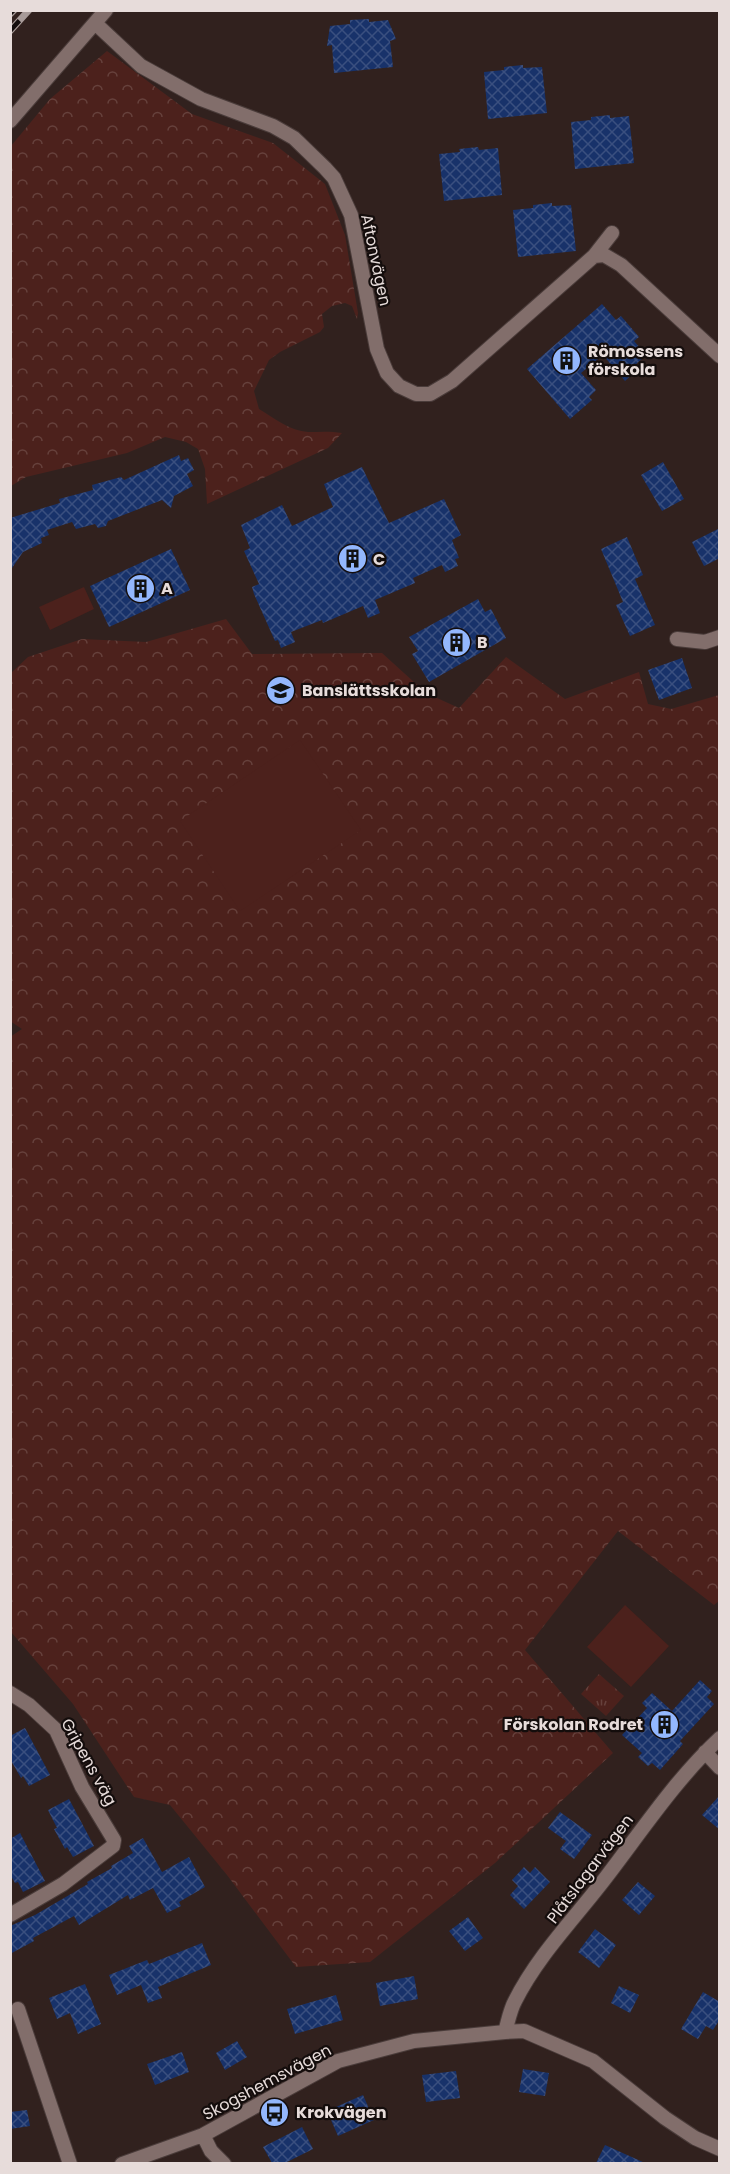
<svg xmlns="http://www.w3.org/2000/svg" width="730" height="2174" viewBox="0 0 730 2174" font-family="Poppins,sans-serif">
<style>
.grass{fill:url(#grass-tufts)}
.forest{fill:url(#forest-crowns)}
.garden{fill:#4c211c}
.building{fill:url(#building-cross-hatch)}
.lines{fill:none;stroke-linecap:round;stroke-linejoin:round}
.street-casing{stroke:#4a3c3a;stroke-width:16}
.street{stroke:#826e6b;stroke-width:14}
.rail-casing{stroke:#a89b99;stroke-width:7}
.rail{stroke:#140d0c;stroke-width:4.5;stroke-dasharray:14;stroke-linecap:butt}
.labels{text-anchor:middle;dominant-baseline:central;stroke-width:4.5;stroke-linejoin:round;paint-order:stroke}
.street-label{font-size:16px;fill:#e7dcda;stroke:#140d0c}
.poi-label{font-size:16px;font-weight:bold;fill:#e7dcda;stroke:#140d0c;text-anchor:start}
</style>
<defs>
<pattern id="grass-tufts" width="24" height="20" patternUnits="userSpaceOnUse" patternTransform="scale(1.5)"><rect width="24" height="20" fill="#4c211c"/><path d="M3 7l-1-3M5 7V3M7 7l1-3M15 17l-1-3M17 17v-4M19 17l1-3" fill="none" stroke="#66413c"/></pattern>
<pattern id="forest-crowns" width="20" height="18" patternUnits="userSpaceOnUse" patternTransform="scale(1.5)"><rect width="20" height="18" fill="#4c211c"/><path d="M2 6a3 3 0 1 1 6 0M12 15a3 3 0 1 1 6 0" fill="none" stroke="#66413c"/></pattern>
<pattern id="building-cross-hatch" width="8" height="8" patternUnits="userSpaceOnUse" patternTransform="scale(1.5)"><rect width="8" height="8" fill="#18326a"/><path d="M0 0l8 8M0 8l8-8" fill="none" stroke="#3a4f7f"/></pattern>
</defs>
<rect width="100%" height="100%" fill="#31211e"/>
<path class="grass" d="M599,1674L624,1696L606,1716L581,1694Z"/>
<path class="forest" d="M107,51L192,114L273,143L325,184L345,235L358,313L357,319L352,306L345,303L332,306L322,314L324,327L320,332L280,352L269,360L254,391L259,409C274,418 290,431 308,432C319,432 330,431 342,433L328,448L207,504L205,469L198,449L186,442L165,437L127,453L26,477L11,486V146L50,99Z
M226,619L252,654L382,653L426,693L459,708L506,657L565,699L639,672L648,704L671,709L719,695V1601L714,1605L618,1531L525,1650L613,1753L495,1863L370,1962L296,1967L227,1875L170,1805L134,1797L73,1704L11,1632L10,1037L22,1029L10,1021V674L28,657L82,639L146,642Z"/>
<path class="garden" d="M84,587L94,609L50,630L39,607Z
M300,740L361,830L240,911L180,821Z
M625,1605L669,1646L631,1687L587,1647Z"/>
<path class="building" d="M369,19V22L388,20L396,39L390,41L393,67L334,73L332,45L327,46L330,26L350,24V20Z
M523,65V68L542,67L547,113L488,119L484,72L504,70V67Z
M610,115V118L629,116L634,163L575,169L571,122L591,120V117Z
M478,147L479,150L498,148L502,195L444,201L439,154L460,152L459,149Z
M552,203V206L571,205L576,251L518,257L513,210L533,208V205Z
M602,304L616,320L621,316L639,337L634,341L646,355L635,365L638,369L625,381L603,355L581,373L596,390L589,397L592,400L570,419L527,369Z
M179,455L181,461L188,458L194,470L187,474L193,486L174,496L171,508L162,500L108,521L106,526L98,528L95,524L76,529L72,522L47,530L49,535L41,538L42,543L23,552L10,571V518L60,503L59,499L93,490L92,485L121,477L124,480Z
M663,462L684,499L662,511L641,475Z
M362,467L389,523L444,499L461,535L452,540L459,558L455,559L458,566L445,572L442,565L413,578L415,583L375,600L380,613L368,618L363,606L323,623L322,620L291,632L295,642L281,648L278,640L275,641L254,594L252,587L259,584L244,551L250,548L241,525L282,505L292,526L333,507L324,484Z
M720,528V558L704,566L692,542Z
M627,537L643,575L635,579L655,625L630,636L616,605L623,602L601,549Z
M171,549L190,590L109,627L90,586Z
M478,599L485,612L491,609L506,638L429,682L412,654L418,651L409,637Z
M682,658L692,688L659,700L648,670Z
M700,1680L712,1691L707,1697L714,1704L680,1741L683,1744L660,1770L652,1763L648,1766L638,1757L642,1753L622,1735L647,1708L642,1703L652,1693L672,1711Z
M25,1728L50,1775L29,1786L23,1776L21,1778L10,1759V1736Z
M720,1795V1830L702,1815Z
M69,1799L94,1846L73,1857L67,1847L65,1849L54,1829L57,1828L48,1810Z
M560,1812L592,1835L574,1859L560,1849L566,1841L548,1828Z
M20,1833L45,1881L23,1892L18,1882L15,1883L10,1874V1839Z
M143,1838L162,1872L189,1857L205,1887L179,1902L181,1906L167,1913L153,1888L130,1900L128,1895L79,1925L74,1916L33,1938L34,1941L10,1954V1926L35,1915L88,1884L87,1882L112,1868L111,1866L133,1853L129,1846Z
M524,1867L530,1873L535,1867L550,1882L524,1909L510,1895L518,1886L512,1880Z
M638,1882L655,1896L639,1915L622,1900Z
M468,1917L483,1938L465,1951L449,1931Z
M595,1929L616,1945L599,1968L578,1952Z
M202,1943L211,1965L158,1987L162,1998L148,2003L141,1985L117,1995L109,1975L147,1960L149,1964Z
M414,1976L418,1999L380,2006L376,1983Z
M85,1984L101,2024L78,2034L70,2013L57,2019L49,1998Z
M619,1986L639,1995L630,2013L611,2003Z
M703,1992L720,2002V2019L713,2030L706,2026L698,2039L681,2029Z
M336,1995L343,2020L295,2034L287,2009Z
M237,2041L247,2057L225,2070L216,2053Z
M182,2052L189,2072L155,2085L147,2064Z
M523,2069L549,2073L545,2096L519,2092Z
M456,2071L460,2098L426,2102L422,2075Z
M363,2095L374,2120L338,2136L327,2111Z
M27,2110L30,2126L10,2129V2112Z
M302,2127L313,2149L285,2163H272L263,2147Z
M605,2145L645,2163H596Z"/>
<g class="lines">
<defs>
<path id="street" d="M95,23L141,66L201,99L273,126L294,138L325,168L334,178L351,215L377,349L387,373L399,386L416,394H430L452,381L594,256L612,233
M10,121L106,10
M594,256L604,255L621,265L720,356
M677,639L705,642L720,637
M10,1693L29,1705L56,1730L82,1787L114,1840L113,1846L63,1884L10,1915
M705,1752L720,1768
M18,2009L70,2164
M505,2032C508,2022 510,2010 515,2001C538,1955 576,1917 607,1876C643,1829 676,1779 720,1738
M203,2135L211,2151L224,2164
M122,2164L203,2135L338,2061L414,2041L505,2032L524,2031L593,2061L665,2118L695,2138L720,2149"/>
</defs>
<use href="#street" class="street-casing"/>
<use href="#street" class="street"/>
<defs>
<path id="rail" d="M10,14L14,10
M10,31L29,10"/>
</defs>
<use href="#rail" class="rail-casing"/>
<use href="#rail" class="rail"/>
</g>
<defs>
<symbol id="building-disc" viewBox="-11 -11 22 22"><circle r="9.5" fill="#93b7fd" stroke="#140d0c"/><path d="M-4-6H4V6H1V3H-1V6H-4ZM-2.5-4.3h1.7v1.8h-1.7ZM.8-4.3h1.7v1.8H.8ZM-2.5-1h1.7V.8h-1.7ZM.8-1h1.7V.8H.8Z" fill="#111"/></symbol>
<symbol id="school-disc" viewBox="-11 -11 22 22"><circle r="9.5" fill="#93b7fd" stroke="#140d0c"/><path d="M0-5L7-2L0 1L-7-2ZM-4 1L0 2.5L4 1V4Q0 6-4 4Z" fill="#111"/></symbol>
<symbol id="bus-disc" viewBox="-11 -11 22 22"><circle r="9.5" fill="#93b7fd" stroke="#140d0c"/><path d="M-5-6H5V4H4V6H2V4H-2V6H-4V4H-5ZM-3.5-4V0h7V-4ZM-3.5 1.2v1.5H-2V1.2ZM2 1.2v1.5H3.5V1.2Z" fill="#111"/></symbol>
</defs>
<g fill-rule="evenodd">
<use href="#building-disc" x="550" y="344" width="33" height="33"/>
<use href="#building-disc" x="336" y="542" width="33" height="33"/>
<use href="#building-disc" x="124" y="572" width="33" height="33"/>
<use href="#building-disc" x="440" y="626" width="33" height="33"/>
<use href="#school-disc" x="264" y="674" width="33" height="33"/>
<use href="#building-disc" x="648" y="1708" width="33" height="33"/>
<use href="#bus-disc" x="258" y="2096" width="33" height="33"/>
</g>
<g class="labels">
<g class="street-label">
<text transform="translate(376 260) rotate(78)">Aftonvägen</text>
<text transform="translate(89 1762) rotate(61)">Gripens väg</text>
<text transform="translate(590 1869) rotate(-53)">Plåtslagarvägen</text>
<text transform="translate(267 2082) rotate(-28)">Skogshemsvägen</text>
</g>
<g class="poi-label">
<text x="588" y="351">Römossens<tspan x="588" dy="18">förskola</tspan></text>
<text x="373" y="559">C</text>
<text x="161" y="588">A</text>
<text x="477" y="642">B</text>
<text x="302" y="690">Banslättsskolan</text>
<text x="643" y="1724" text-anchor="end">Förskolan Rodret</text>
<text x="296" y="2112">Krokvägen</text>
</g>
</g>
<rect width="730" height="2174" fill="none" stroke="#e7dcda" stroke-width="24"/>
</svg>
